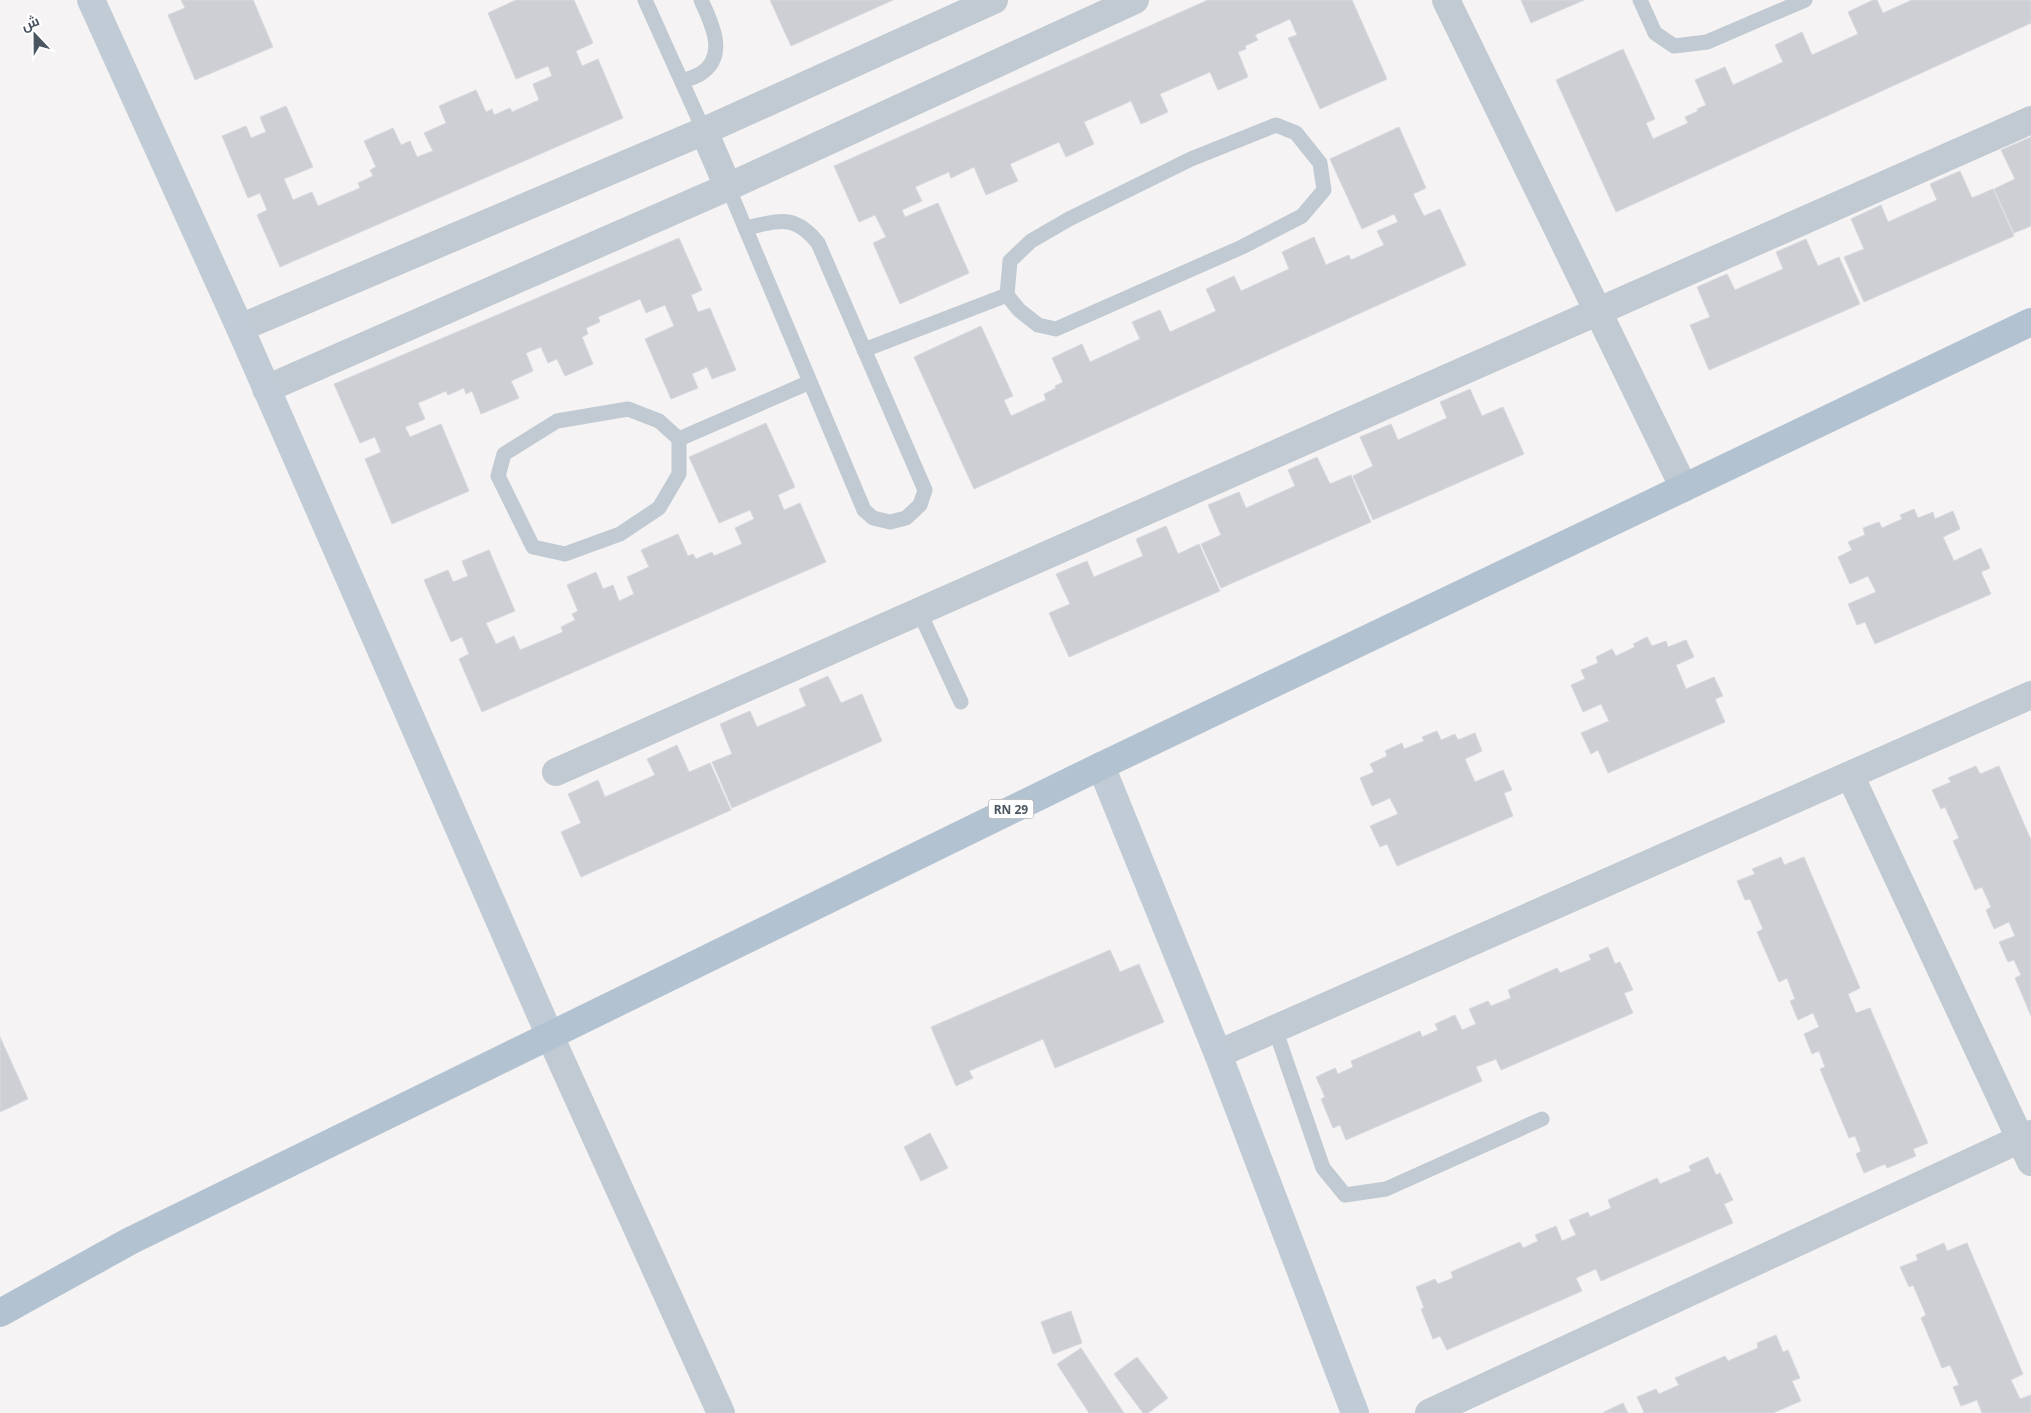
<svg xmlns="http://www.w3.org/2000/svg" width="2031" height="1413" viewBox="0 0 2031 1413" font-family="'Noto Sans',Cairo,sans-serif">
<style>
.building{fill:#cdcfd5;stroke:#d7d9de}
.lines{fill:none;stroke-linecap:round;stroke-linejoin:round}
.lane{stroke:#c1cad2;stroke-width:15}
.street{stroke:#c1cad2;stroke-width:28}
.secondary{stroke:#c1cbd6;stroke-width:28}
.primary{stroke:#b3c2d1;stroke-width:28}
.labels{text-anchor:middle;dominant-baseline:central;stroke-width:4.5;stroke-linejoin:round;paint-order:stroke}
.shield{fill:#fff;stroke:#808990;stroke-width:1}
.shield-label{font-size:12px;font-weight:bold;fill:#4a5661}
</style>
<rect width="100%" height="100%" fill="#f5f3f3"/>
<path class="building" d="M181,0H253L273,47L195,80L168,15L185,8Z
M516,0H574L593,43L576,51L582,66L598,59L623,118L280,267L257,215L267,210L260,193L248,198L222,136L246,126L251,138L266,132L260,117L286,106L313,167L284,179L293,200L312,192L318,206L360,188L358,183L373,176L370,170L376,167L364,141L393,128L401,145L410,141L417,157L433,151L424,133L446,123L439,106L476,90L486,112L492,109L494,115L510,108L512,112L539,100L533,84L552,76L548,66L516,79L488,13Z
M770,0H893L791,46Z
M1208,0H1352L1387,79L1320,109L1288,38L1297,35L1290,19L1255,35L1258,40L1245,46L1246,49L1238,52L1248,77L1218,90L1210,72L1160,94L1168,112L1141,124L1131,101L1084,122L1094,144L1066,157L1059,142L1010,164L1018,181L986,195L974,167L951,178L949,172L915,187L922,201L902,210L905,217L938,203L969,273L900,304L873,243L886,237L875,215L859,222L834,166Z
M1521,0H1584L1531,23Z
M1873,0H1877L1883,13L1912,0H2031V23L1616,212L1556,80L1623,49L1655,119L1646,123L1653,139L1688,123L1685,117L1698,111L1697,109L1706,105L1695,80L1725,67L1733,85L1783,62L1775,45L1802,32L1812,55L1858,34L1848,12Z
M1399,127L1426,188L1413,194L1424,216L1440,209L1466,265L974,489L914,357L981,326L1013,396L1004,400L1011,416L1046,400L1044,394L1056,388L1055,386L1063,382L1052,358L1082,344L1090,362L1140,339L1132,322L1160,310L1170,332L1216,311L1206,289L1234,276L1241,291L1289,269L1282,252L1314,237L1326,265L1349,255L1351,260L1384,245L1377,231L1398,222L1394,214L1362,229L1330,159Z
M2031,137V226L2014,233L1994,189L2015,179L2001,150Z
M1960,171L1972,198L1993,189L2014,236L1864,302L1844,257L1864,249L1851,219L1881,205L1888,222L1937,200L1930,184Z
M679,238L702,290L691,295L698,312L710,308L736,370L712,379L707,367L692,374L698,388L671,399L645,339L674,326L665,305L646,313L640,299L598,317L600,322L586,328L588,334L582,337L593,364L565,376L557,359L548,363L541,347L526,353L533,371L511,381L519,398L481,414L472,391L466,394L464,388L448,395L446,391L418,403L425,419L405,427L410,437L441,424L469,491L392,524L365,459L381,452L375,437L360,443L334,384Z
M1806,239L1818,266L1839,257L1860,304L1709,370L1690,325L1710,317L1697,287L1727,274L1735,290L1783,269L1776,252Z
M1470,389L1482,416L1503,407L1524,454L1373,520L1353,476L1373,466L1360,437L1391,424L1398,440L1447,418L1440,402Z
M766,423L795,487L778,495L784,510L800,503L826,562L482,712L459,659L469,654L462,637L451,642L424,580L448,570L453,582L468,576L462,561L489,550L515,611L486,623L496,644L514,636L520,650L563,632L561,627L575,620L572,614L578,611L567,585L596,572L603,589L613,585L619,601L634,594L627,577L649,567L641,550L678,534L688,556L693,554L696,559L712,552L714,556L742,544L735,528L754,519L750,510L719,523L689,457Z
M1317,457L1330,484L1351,475L1371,522L1221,588L1201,544L1221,535L1208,505L1239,492L1246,508L1295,486L1288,470Z
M1914,509L1918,518L1933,512L1935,519L1953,511L1960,529L1943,537L1954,561L1981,548L1990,568L1981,572L1991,594L1875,644L1865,622L1857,625L1848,604L1876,592L1868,576L1850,584L1838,557L1852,550L1848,542L1865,535L1863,528L1879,522L1882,528L1902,519L1900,515Z
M1166,526L1178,554L1199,544L1220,591L1069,657L1049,613L1070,604L1056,574L1087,561L1094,577L1143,556L1136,539Z
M1647,637L1652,646L1666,641L1668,647L1686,640L1694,657L1676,665L1686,689L1714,677L1723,696L1715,699L1725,722L1608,773L1598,750L1591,754L1581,733L1609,721L1601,704L1583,712L1571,685L1585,679L1581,670L1598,663L1596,657L1612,649L1616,656L1635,647L1633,644Z
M828,676L841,703L862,694L882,741L732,808L712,762L732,754L720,724L750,711L757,727L806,706L799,689Z
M1437,731L1441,740L1455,734L1458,740L1475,733L1482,751L1465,759L1475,782L1503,770L1512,790L1504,793L1513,816L1397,866L1387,844L1380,847L1370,826L1398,814L1390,798L1372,806L1360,778L1374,772L1370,764L1387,756L1385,751L1402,743L1404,749L1424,741L1422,737Z
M677,745L689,772L710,763L731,810L581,877L561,832L581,823L568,794L598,780L605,797L655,775L647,759Z
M1976,766L1980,774L1999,766L2031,840V1016L2015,978L2021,975L2014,960L2008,962L1999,942L2015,936L2009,922L1994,929L1986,910L1991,907L1982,887L1975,890L1953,841L1959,838L1945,807L1941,809L1932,790L1951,782L1948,778Z
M1781,857L1784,865L1804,857L1860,988L1848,994L1856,1013L1870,1008L1928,1143L1913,1149L1916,1156L1887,1168L1885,1164L1864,1173L1856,1154L1861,1151L1855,1136L1849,1138L1820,1069L1825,1067L1819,1051L1812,1054L1804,1034L1819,1027L1813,1013L1798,1020L1790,1001L1795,999L1787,978L1779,982L1757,932L1763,929L1750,899L1745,900L1737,881L1755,874L1752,869Z
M1608,947L1615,964L1620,962L1633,990L1624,993L1633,1013L1501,1070L1496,1059L1476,1067L1482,1081L1346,1140L1340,1125L1333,1128L1321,1099L1325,1097L1316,1077L1335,1068L1338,1074L1353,1067L1351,1061L1420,1031L1422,1037L1438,1030L1435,1024L1455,1015L1462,1030L1476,1024L1469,1009L1488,1001L1491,1006L1511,998L1508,990L1557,968L1560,973L1591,960L1589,955Z
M1110,950L1120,972L1139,964L1164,1022L1055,1068L1043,1039L969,1071L973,1078L956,1086L931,1027Z
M0,1037L28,1099L0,1112Z
M930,1133L948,1168L921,1181L904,1147Z
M1708,1157L1716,1175L1720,1173L1733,1200L1724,1204L1733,1223L1601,1281L1596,1269L1576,1278L1582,1291L1447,1350L1440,1336L1433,1339L1421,1309L1424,1308L1416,1287L1435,1279L1438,1284L1453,1278L1451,1272L1520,1242L1523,1248L1538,1241L1535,1235L1556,1226L1562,1241L1576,1235L1569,1220L1588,1212L1590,1217L1611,1208L1608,1200L1657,1178L1660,1184L1691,1171L1689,1166Z
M1944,1243L1947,1251L1967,1243L2023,1374L2011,1380L2020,1399L2031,1395V1413H1982L1977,1400L1961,1406L1953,1387L1959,1385L1950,1365L1942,1368L1921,1318L1926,1315L1913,1285L1909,1287L1900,1267L1918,1260L1916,1255Z
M1071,1311L1082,1343L1053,1354L1041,1322Z
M1776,1335L1783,1352L1788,1350L1800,1378L1792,1381L1801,1401L1773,1413H1642L1644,1412L1637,1397L1656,1389L1659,1394L1679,1385L1675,1378L1725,1356L1728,1361L1758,1348L1757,1343Z
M1081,1348L1124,1413H1089L1057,1364Z
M1137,1357L1168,1398L1148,1413H1143L1114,1374Z
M1623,1403L1628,1413H1604V1412Z"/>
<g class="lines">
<path class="lane" d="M645,0L704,131
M1640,0L1655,33L1674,46L1707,42L1805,0
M682,81C688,79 695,77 700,74C729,56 711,22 701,0
M1276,125L1296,133L1320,163L1324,190L1302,216L1242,247L1056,329L1038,325L1019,310L1007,295L1010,261L1031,241L1069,219L1191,159Z
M728,187L864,510L873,518L890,522L906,518L920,505L925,490L818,243C794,213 779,221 745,228
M864,350L1007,295
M679,439V474L659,508L620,534L565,554L533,547L498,476L504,454L557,421L628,409L659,421L679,439L810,382
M919,611L961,702
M1275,1029L1323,1168L1345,1195L1386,1189L1542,1119"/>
<path class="street" d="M1446,0L1684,488
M704,131L728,187
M240,328L704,131L994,0
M266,389L728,187L1135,0
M556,772L2031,120
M1850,775L2031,1162
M550,1036L721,1413
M1218,1054L2031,695
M1429,1413L2031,1134"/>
<path class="secondary" d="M91,0L240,328L550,1036
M1101,766L1218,1054L1355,1413"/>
<path class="primary" d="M0,1313L130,1241L1101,766L2031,322"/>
</g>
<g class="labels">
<rect class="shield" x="988.5" y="799.5" width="45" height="19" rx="4"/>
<g class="shield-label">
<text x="1011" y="809">RN 29</text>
</g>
</g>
<g transform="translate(35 35) rotate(338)" stroke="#ffffff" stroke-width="4" paint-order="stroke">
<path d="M0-4L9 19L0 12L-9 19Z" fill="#4a5661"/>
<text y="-8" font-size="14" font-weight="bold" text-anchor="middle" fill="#4a5661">ش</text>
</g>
</svg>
